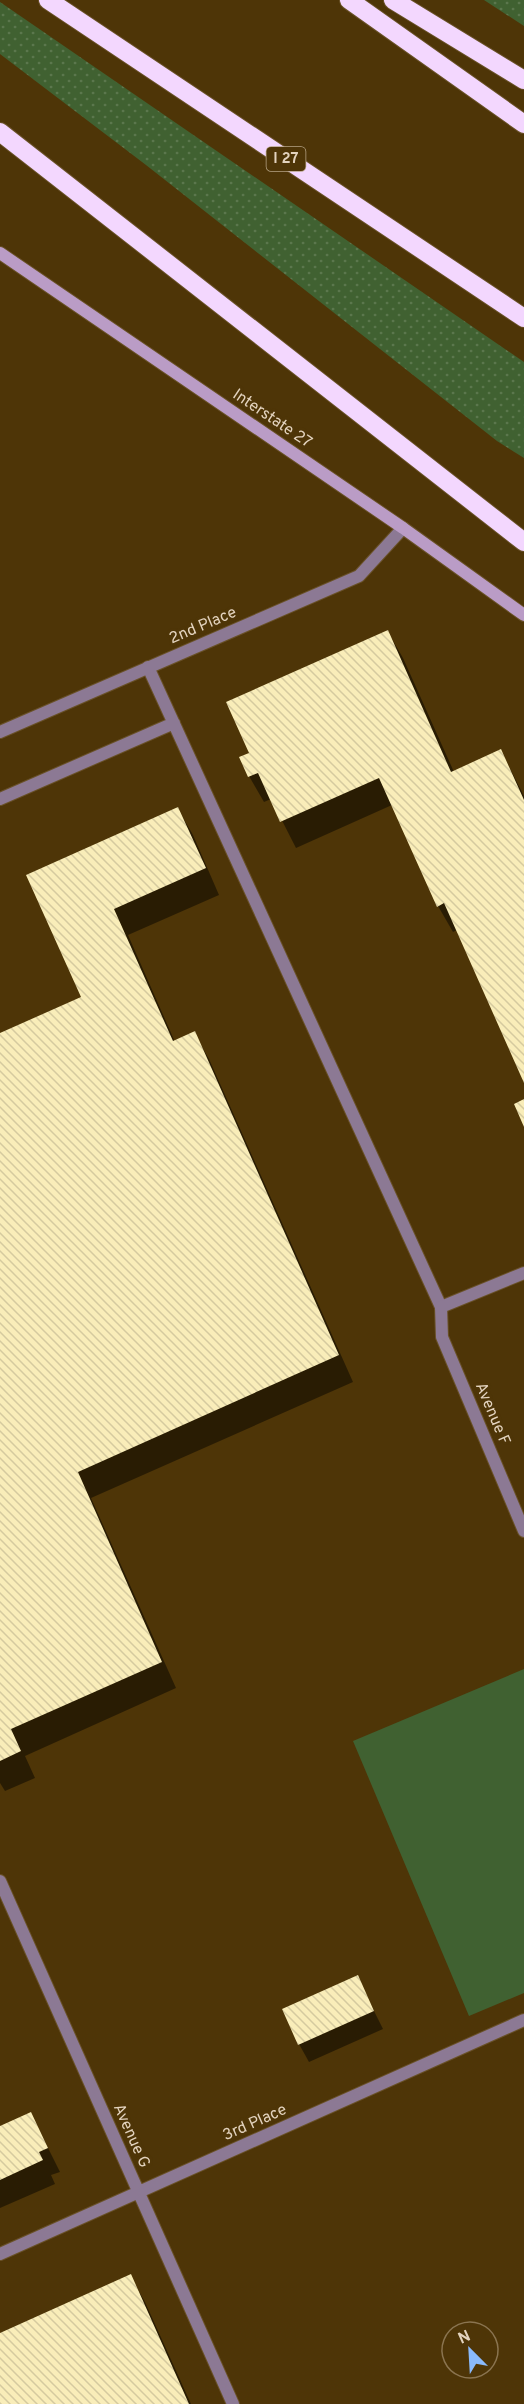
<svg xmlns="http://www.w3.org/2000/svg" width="524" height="2404" viewBox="0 0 524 2404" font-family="Overpass,sans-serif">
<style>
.grass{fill:url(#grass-dots)}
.green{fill:#406131}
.shadow{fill:#0007}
.building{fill:url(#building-back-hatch)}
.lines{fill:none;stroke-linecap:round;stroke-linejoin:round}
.service-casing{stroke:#695128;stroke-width:14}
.minor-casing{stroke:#695128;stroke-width:14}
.secondary-casing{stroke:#695128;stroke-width:14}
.motorway-casing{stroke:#695128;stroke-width:20}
.service{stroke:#8c7994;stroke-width:12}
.minor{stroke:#8c7994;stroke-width:12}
.secondary{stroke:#ba9cc6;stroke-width:12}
.motorway{stroke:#f3d7fe;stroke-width:18}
.labels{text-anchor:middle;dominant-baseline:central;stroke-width:6;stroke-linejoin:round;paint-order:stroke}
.shield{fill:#4e3507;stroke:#b6a487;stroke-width:1.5}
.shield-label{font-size:15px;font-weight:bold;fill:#e3d3be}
.street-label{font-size:16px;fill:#e3d3be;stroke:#4e3507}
</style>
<defs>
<pattern id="grass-dots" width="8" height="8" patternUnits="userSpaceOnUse" patternTransform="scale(1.5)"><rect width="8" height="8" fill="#406131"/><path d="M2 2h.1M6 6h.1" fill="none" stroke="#5b774d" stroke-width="1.8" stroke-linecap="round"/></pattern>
<pattern id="building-back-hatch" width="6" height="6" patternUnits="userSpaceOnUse" patternTransform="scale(1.5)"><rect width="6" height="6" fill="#f9edb9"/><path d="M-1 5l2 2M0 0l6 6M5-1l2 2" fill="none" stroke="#d5ca9f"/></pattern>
</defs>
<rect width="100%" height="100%" fill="#4e3507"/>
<path class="grass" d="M484,0H524V26Z
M0,2L524,362V458L497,441L146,165L0,54Z"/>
<path class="green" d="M524,1669V1993L469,2016L353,1741Z"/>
<path class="shadow" d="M388,632L403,658L454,772L501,751L524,796V1079L457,930L453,932L438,906L392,805L296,848L271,799L264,802L249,776L251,753Z
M178,809L193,835L219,895L128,935L175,1042L194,1033L209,1059L353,1382L91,1498L176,1688L25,1756L35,1778L5,1791L0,1783V1035L83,998L28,876Z
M357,1977L383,2029L309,2062L299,2044Z
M31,2114L60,2172L51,2175L55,2184L0,2208V2127Z
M130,2276L145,2302L191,2404H0V2334Z"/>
<path class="building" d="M388,630L451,772L501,749L524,800V1083L444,903L437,907L379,778L280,822L258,773L248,777L239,757L249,753L226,702Z
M178,807L206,868L114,909L173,1041L195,1031L339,1355L78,1472L162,1662L11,1729L21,1751L0,1761V1033L81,997L26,875Z
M524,1099V1127L514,1104Z
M358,1975L374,2011L298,2045L282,2009Z
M31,2112L48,2148L39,2152L43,2160L0,2180V2126Z
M131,2274L189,2404H0V2333Z"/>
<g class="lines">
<defs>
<path id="service" d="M148,667L441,1307
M0,799L174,723"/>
<path id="minor" d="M0,732L359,576L403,528
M524,1273L441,1307L442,1337L524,1531
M0,1881L233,2404
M0,2254L524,2020"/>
<path id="secondary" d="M0,253L403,528L524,615"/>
<path id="motorway" d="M48,0L524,318
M349,0L524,124
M393,0L524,80
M0,132L524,542"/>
</defs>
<use href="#service" class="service-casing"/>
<use href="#minor" class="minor-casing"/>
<use href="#secondary" class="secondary-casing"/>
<use href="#motorway" class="motorway-casing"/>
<use href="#service" class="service"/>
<use href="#minor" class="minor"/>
<use href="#secondary" class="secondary"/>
<use href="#motorway" class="motorway"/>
</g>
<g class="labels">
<rect class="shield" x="266.5" y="147" width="39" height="24" rx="4.5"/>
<g class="shield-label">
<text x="286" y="159">I 27</text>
</g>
<g class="street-label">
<text transform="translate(272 419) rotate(34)">Interstate 27</text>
<text transform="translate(203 626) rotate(-23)">2nd Place</text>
<text transform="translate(492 1414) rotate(67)">Avenue F</text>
<text transform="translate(255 2123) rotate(-24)">3rd Place</text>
<text transform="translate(131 2136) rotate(66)">Avenue G</text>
</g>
</g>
<g transform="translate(470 2350) rotate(336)"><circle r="28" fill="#4e3507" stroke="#8a7450" stroke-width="1.5"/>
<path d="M0-4.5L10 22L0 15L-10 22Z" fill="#8abafc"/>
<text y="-9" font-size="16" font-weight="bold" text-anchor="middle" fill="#e3d3be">N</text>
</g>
</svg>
